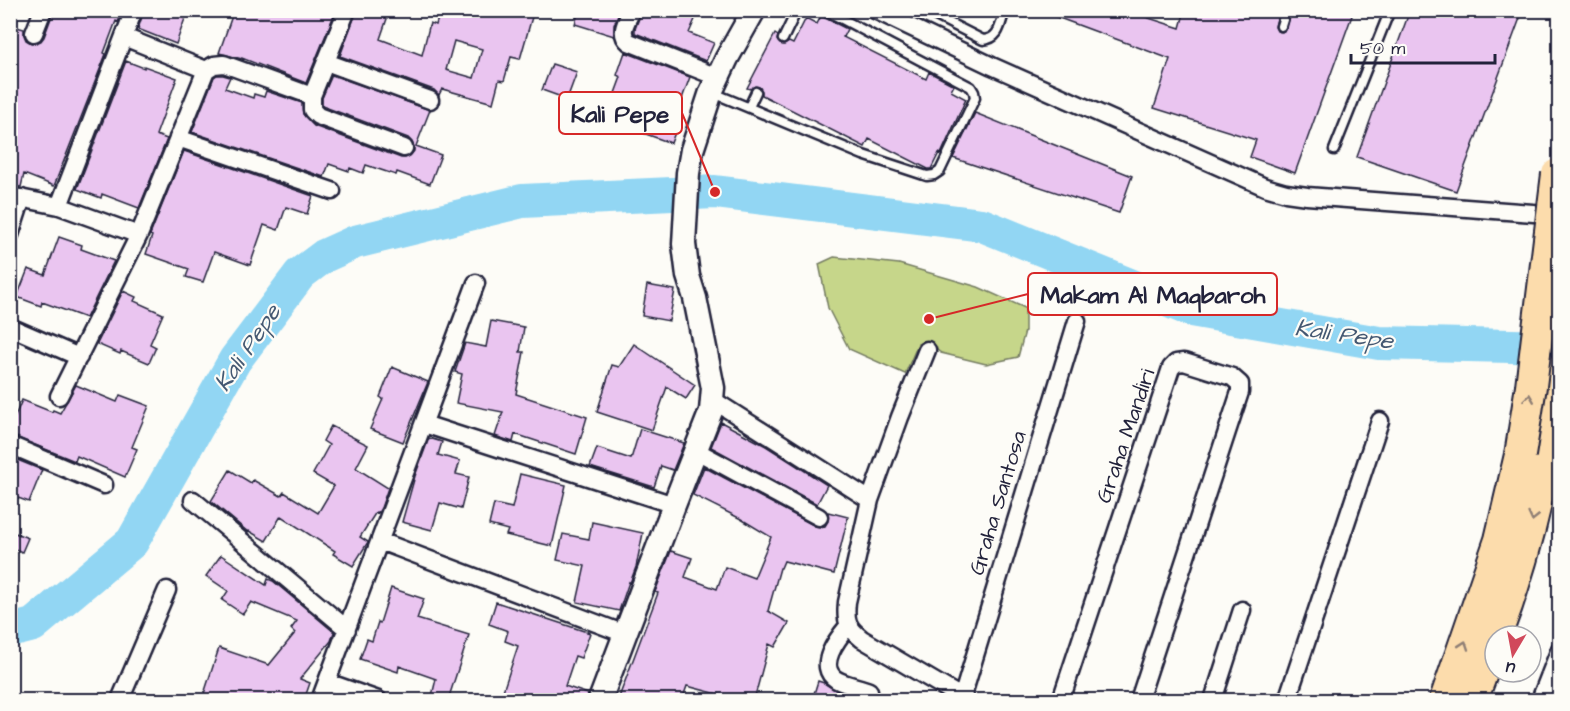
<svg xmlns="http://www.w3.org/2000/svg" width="1570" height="711" viewBox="0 0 1570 711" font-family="'Architects Daughter',sans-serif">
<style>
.green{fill:#c6d68a;stroke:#747c62;stroke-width:1.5}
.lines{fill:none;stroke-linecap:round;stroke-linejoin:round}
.river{stroke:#92d6f3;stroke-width:34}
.building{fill:#eac5f0;stroke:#22223b;stroke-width:1.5;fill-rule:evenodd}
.lane-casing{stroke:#22223b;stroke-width:13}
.street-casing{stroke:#22223b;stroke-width:21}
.secondary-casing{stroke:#22223b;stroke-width:27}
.highway-casing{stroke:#22223b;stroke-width:34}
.lane{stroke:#fdfcf7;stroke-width:8}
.street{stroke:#fdfcf7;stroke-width:16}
.secondary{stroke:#fdfcf7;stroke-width:22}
.highway{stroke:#fcdcac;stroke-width:30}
.highway-bridge-casing{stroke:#22223b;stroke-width:34;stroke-linecap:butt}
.highway-bridge{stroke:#fcdcac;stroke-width:30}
.oneway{stroke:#8f7f74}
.labels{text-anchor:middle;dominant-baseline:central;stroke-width:4.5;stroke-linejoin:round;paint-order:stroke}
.street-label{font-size:22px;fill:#22223b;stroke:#fdfcf7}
.water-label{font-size:24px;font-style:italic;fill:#445872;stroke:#fdfcf7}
.leader{fill:none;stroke:#d62828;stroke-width:2}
.callout-dot{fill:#d62828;stroke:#fdfcf7;stroke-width:2}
.callout{fill:#fdfcf7;stroke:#d62828;stroke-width:2}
.callout-label{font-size:24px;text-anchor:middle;font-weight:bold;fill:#22223b}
</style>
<rect width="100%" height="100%" fill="#fdfcf7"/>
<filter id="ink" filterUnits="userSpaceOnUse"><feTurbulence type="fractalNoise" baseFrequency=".0167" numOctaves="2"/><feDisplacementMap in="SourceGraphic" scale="12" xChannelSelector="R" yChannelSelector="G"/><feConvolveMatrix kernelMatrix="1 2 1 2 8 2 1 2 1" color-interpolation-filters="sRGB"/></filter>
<g filter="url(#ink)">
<path class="green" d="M834,257L899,264L978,287L1025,308V331L1018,357L986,364L941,353L927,342L918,344L905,374L849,349L828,308L819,264Z"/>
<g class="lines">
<path class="river" d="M10,631L33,625L132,542L235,360L300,274L324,256L355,242L522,201L715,192L982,225L1191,310L1379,343L1560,347"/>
</g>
<path class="building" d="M54,10H123L118,22L116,21L104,53L106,54L54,186L24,174L21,187L10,186V25L24,29V35L26,40L31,43H36L41,41L44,37Z
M144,10H188L176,44L138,29Z
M234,10H321L334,15L306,83L242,58V59L219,53Z
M357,10H390L380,39L422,55L430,23L436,25L440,10H534L520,59L511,57L504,81L499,80L493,103L442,89L439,95L434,90L340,56ZM454,41L482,49L474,78L446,70Z
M579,10H613L619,12L614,25V36L575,24Z
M642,10H699L689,33L714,43L706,61L635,33V29Z
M1044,10H1124L1180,28L1185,10H1279L1275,27L1277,31L1282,32L1287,28L1292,10H1354L1295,173L1250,157L1256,140L1154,108L1170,59L1043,12Z
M1410,10H1523L1456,191L1357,157Z
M821,16L847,29L843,37L926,79L929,72L954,85L951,91L966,99L941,154L939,153L931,169H928L869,139L865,147L762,95V91L759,87L755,86L750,89L747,88L775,34L778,36L777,40L780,44L784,45L789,42L793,44L806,18L817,24Z
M625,52L690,77L679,107L681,108L675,126L677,127L671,143L643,133L650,114L646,113L648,108L614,96L621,77L617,75Z
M126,61L144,68V66L177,78L156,135L167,139L139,208L102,194L101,198L77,189Z
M552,64L577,72L567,99L542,90Z
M217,75H223L230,77L225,88L253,98L254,94L264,97L266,91L302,103L303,114L314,126L401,158H405L410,156L414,151V147L412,142L408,138L322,106V98L332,75L430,110L416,146L441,155L430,184L397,172L396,175L366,165L363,173L350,168L349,171L329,164L324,177L192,132L214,77Z
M975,113L1132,176L1119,213L953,158Z
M184,151L313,196L307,214L286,207L278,230L264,225L250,265L214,252L203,282L186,277L189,269L146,254L152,236L150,235Z
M59,237L82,245L81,249L114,261L86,318L42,302L41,306L17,297L28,269L45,275Z
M647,285L675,290L669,321L642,316Z
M123,291L136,297L134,301L163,314L150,344L156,347L149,363L121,351L120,354L97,344Z
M491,321L524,327L520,352H524L516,394L587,417L576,454L515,434L513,442L495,436L503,412L456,403L462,374L455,372L465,343L486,347Z
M634,344L695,385L686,399L667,387L652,430L597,412L612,365L619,367Z
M392,367L428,382L403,442L370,429L383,399L380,397Z
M76,385L117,402L120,395L149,406L132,447L137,449L125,477L77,456L75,461L10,435V428L22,400L52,412L53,410L60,413Z
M721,422L766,446L827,485L817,504L711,447Z
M331,426L368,445L356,468L388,488L381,508L378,513L376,512L360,537L368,542L353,566L333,554L335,551L281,516L266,541L249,531L248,532L211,501L230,470L251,483L253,480L281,496L284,492L318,513L334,486L313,474L329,445L323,441Z
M640,429L684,443L673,470L661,466L654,487L590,467L597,448L631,459Z
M429,438L442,442L438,455L460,461L456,474L469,477L461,509L440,503L432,530L402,522L415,476Z
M10,457L42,470L29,502L10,495Z
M704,467L815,526L820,527L825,526L828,521V512L848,517L834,574L784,561L781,568H780L768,611L789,623L775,647L769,644L754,700H740L687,686L682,700H618L658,593L655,592L671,551L692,558L685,577L717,589L725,567L754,578L771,537L741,519L693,495Z
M520,474L566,485L552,546L506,535L508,530L489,525L494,504L512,508Z
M592,522L643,533L636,567L630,583L629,582L619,611L577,602L585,566L557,560L563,534L589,539Z
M10,531L28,538L22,552L10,547Z
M221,555L266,585L268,579L273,581L334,632L331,641L300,679L310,683L304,700H202L219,648L269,665L295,633L291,629L297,621L251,602L243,614L222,600L228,591L206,576Z
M391,588L424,599L417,619L469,635L448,700H431L436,679L399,666L398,672L360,659L367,639L372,641L378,622L380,623Z
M496,602L590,633L581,658L575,656L565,686L588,694L587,700H539L524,696L523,698L503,691L518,646L505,641L508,631L489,624Z
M818,681L824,683L837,691L864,700H826L813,697Z"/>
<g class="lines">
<defs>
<path id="lane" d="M924,10L983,40C1000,39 1000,24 1005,10
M1281,26L1286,10
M783,39L797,10
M711,92L863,155L927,176L934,175L940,171L975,98L974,92L971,87L825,10
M749,107L756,92
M1334,150L1390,10"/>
<path id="street" d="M632,10C627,21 618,33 629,42L717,77
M875,10L992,66L1265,187L1286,193L1307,196L1559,215
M34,33L43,10
M124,37L206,70
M326,62L430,100
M312,96V110L318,116L404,148
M178,138L332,191
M10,196L59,206L134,10
M59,206L139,235
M10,235L22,198
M10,327L79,357
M59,396L139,235L206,70L214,65L224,64L312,96L347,10
M713,400L870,500L847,602C845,621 847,627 862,639L966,700
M424,424L674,505
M10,445L104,485
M695,450L819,517
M193,500L347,629
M870,500L900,417L927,350
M380,541L625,634
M848,626C838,638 815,667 837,680C846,685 859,687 869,691
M327,682L378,700
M962,698L1077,321
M120,700L167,590
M320,700L476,283
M1061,700L1171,368L1176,363L1184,362L1232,377L1240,384V392L1139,700
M1213,700L1242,610
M1287,700L1380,421
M1540,700L1560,649"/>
<path id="secondary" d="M600,700L674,505L711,411L713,388L695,298L688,276L684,244L688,173L692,150L711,92L727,58L754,10"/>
<path id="highway" d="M1496,636C1529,549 1549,459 1560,366
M1445,700L1500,540L1520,455
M1472,700L1495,639"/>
</defs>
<use href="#lane" class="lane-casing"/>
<use href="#street" class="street-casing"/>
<use href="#secondary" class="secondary-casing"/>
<use href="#highway" class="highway-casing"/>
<use href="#lane" class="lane"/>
<use href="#street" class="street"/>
<use href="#secondary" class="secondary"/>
<use href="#highway" class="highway"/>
<defs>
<path id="highway-bridge" d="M1520,455L1531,386L1557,174"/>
</defs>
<use href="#highway-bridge" class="highway-bridge-casing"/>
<use href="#highway-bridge" class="highway-bridge"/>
</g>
<defs><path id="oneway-chevron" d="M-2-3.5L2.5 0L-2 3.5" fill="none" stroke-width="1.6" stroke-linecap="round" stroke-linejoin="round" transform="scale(1.5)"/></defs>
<g class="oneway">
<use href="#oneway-chevron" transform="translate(1529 398) rotate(-82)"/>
<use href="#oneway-chevron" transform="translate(1533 517) rotate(103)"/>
<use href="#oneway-chevron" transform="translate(1464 645) rotate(-71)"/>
</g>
</g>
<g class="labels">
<g class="street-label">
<text transform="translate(1126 436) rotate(-71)">Graha Mandiri</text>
<text transform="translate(998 503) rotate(-73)">Graha Santosa</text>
</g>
<g class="water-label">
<text transform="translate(1344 335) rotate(8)">Kali Pepe</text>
<text transform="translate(248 348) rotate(-56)">Kali Pepe</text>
</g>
</g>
<path class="leader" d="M715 192L682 113M929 319L1028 294"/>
<g class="callout-dot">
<circle cx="715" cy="192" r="6"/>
<circle cx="929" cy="319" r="6"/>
</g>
<g class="callout">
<rect x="559" y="92" width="123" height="42" rx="6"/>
<rect x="1028" y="273" width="249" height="42" rx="6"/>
</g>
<g class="callout-label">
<text x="620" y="122">Kali Pepe</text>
<text x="1153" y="303">Makam Al Maqbaroh</text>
</g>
<rect width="1570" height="711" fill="none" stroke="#fdfcf7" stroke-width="36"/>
<rect x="18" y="18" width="1534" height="675" fill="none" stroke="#22223b" stroke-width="2" filter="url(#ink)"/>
<g transform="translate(1513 654) rotate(190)"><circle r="28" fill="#fdfcf7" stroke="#a5a5ac" stroke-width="1.5"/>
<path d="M0-4.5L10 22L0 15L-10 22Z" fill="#d1495b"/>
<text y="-9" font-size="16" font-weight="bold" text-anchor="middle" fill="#22223b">U</text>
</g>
<path d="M1351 54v9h144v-9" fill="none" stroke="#22223b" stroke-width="3"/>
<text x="1360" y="54" font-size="18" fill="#22223b" stroke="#fdfcf7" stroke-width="4.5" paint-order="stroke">50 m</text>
</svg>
